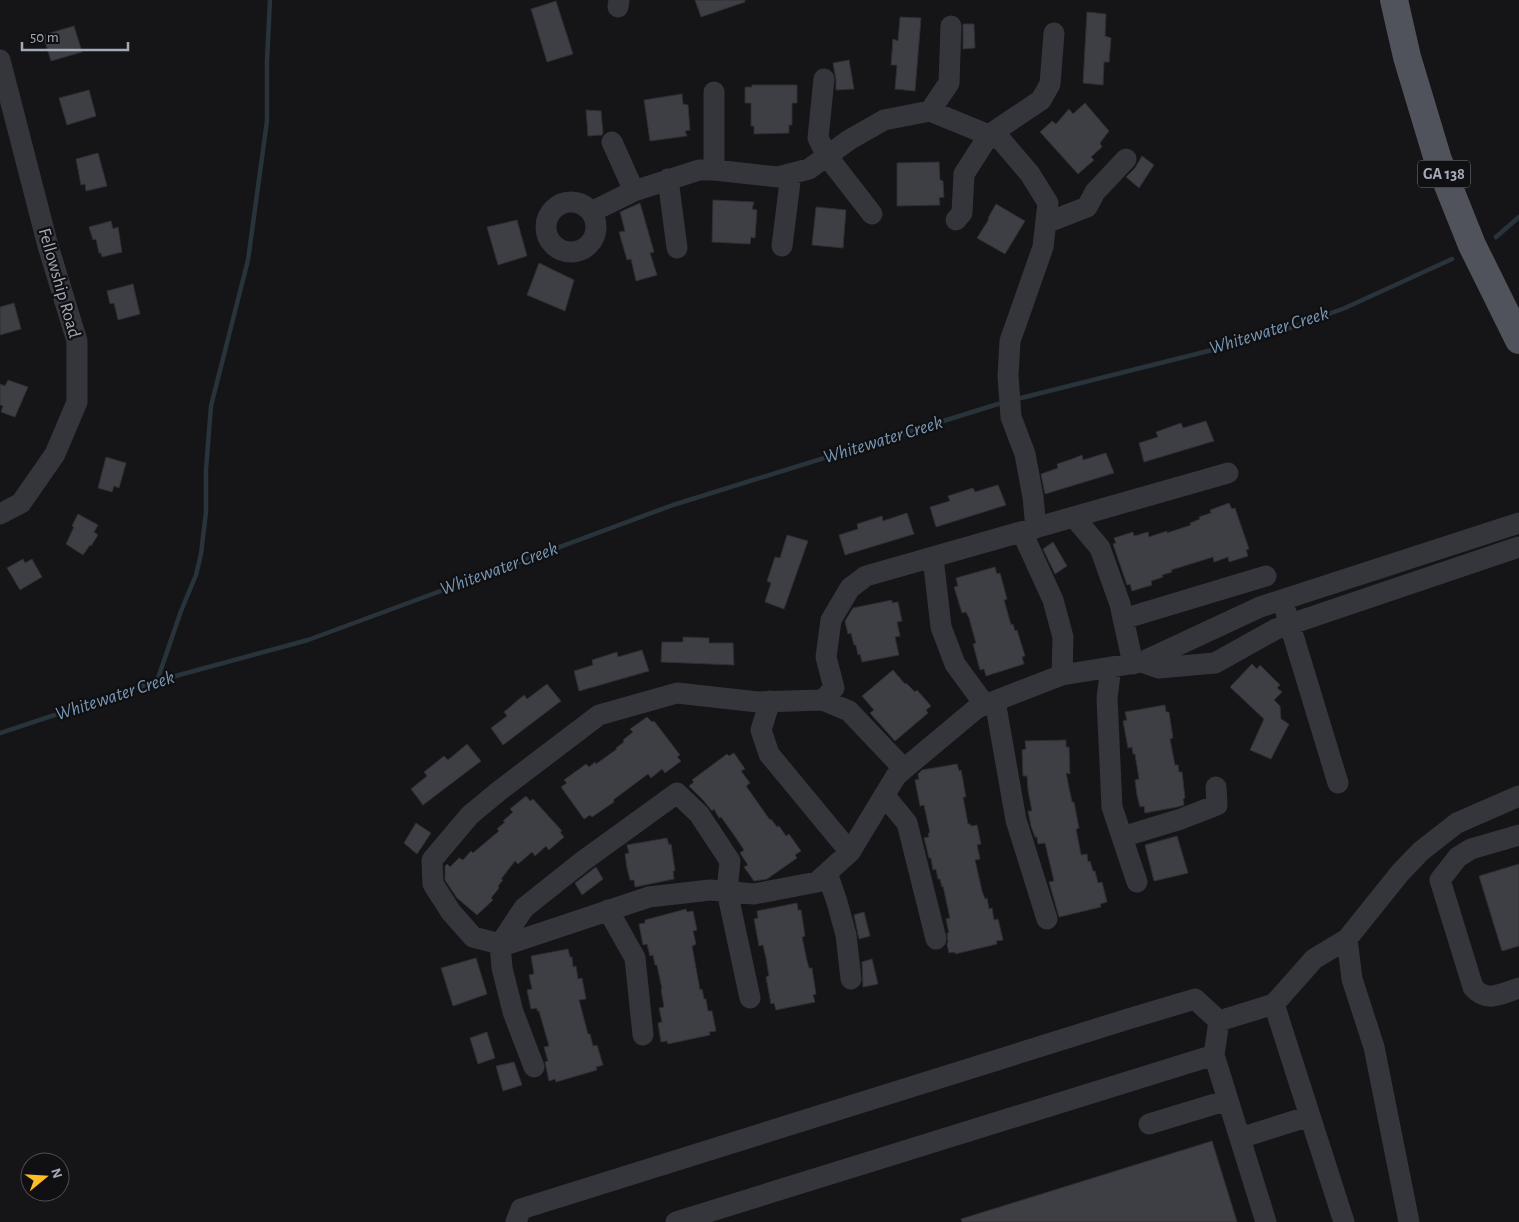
<svg xmlns="http://www.w3.org/2000/svg" width="1519" height="1222" viewBox="0 0 1519 1222" font-family="'Alegreya Sans',sans-serif">
<style>
.lines{fill:none;stroke-linecap:round;stroke-linejoin:round}
.stream{stroke:#29333c;stroke-width:4.5}
.building{fill:#3e3f44;stroke:#2f2e33}
.minor{stroke:#35363c;stroke-width:21}
.major{stroke:#51535c;stroke-width:28}
.labels{text-anchor:middle;dominant-baseline:central;stroke-width:4.5;stroke-linejoin:round;paint-order:stroke}
.shield{fill:#101012;stroke:#787c86;stroke-width:1}
.shield-label{font-size:16px;font-weight:bold;fill:#a5aab8}
.street-label{font-size:18px;fill:#a5aab8;stroke:#101012}
.water-label{font-size:19px;font-style:italic;fill:#7898b7;stroke:#101012}
</style>
<rect width="100%" height="100%" fill="#151517"/>
<g class="lines">
<path class="stream" d="M1496,237L1519,217
M1021,398L1244,342L1285,330L1345,308L1452,259
M157,681L181,611L196,575L201,554L206,512V469L211,406L248,260L267,121V61L270,0
M0,733L157,681L308,640L673,505L998,404"/>
</g>
<path class="building" d="M695,0H745V2L701,17Z
M556,1L573,54L547,62L531,9Z
M1087,12L1106,14L1105,36L1111,38L1109,62H1104L1103,85L1083,83Z
M900,17L921,18L915,91L895,89L897,65H891L893,39L898,41Z
M963,24H974L975,48L963,49Z
M74,26L82,52L51,61L43,35Z
M849,60L854,89L836,90V80L833,63Z
M752,85H797V103H792V125H789V133L754,134V126H751V103H745V87H752Z
M89,90L96,116L67,125L59,98Z
M682,94L683,104L688,105L690,130L685,131L687,136L650,141L644,100Z
M1085,103L1109,131L1100,143L1102,147L1091,157L1094,160L1078,174L1040,132L1052,121L1056,124L1069,109L1073,114Z
M586,110L601,111L603,133L602,135L588,136Z
M98,153L107,186L86,191L85,184L81,185L76,159Z
M1142,156L1154,165L1139,188L1126,177L1135,168Z
M939,162L940,180L943,181L944,197L939,198L940,205L897,206V163Z
M713,200L754,202L752,209L757,210L755,238L751,237L750,244L712,242Z
M640,203L654,252L650,253L657,275L636,281L631,259L627,260L619,232L625,231L620,212Z
M996,204L1025,221L1005,254L977,238L989,219L988,218Z
M816,207L846,210L843,248L812,245Z
M517,220L527,256L498,265L487,227Z
M111,221L113,229L118,227L122,252L102,257L101,253H99L96,239L93,240L89,227Z
M539,263L574,280L565,311L527,295Z
M133,284L140,314L118,320L114,303L110,304L107,291Z
M14,303L21,329L0,335V307Z
M8,380L28,387L15,417L1,412L3,406L0,405V384L5,386Z
M1206,421L1214,441L1144,462L1139,443L1158,437L1156,432L1181,423L1183,428Z
M1106,453L1114,473L1045,494L1041,474L1058,468L1057,464L1072,459L1082,455L1083,460Z
M106,457L126,463L119,488L114,486L112,492L98,488Z
M998,485L1006,505L936,527L930,507L950,501L948,496L973,488L975,492Z
M1229,503L1232,509L1235,508L1249,549L1246,550L1248,556L1229,562L1228,557L1214,562L1213,557L1171,570L1172,572L1162,575L1163,577L1151,581L1152,585L1132,591L1130,584L1127,585L1113,544L1116,543L1114,538L1133,532L1134,536L1148,532L1149,537L1167,531V533L1191,525L1190,523L1200,519L1199,517L1211,513L1210,510Z
M907,513L914,534L845,555L839,535L858,529L857,524L882,516L883,521Z
M78,514L98,525L94,532L98,535L91,546L90,545L83,555L66,544L74,527L72,526Z
M787,535L808,541L784,609L765,602L771,583L767,581L775,557L780,558Z
M1053,542L1067,566L1055,574L1043,549Z
M23,559L25,563L32,559L42,577L20,590L7,568Z
M995,567L997,574L1000,573L1003,584L1007,599L1004,600L1011,625L1013,624L1015,631L1017,630L1025,656L1022,657L1024,664L986,676L984,669L980,670L973,644L976,643L969,618L966,612L962,613L954,587L958,586L956,578Z
M892,600V603L898,602L902,621L897,622L900,636L895,637L899,655L862,662L860,654L858,655L856,645H854L851,633L848,634L845,621L853,608Z
M683,637L709,638V643H733L734,665L661,662L662,642H683Z
M642,650L649,671L579,691L574,671L593,665L592,660L617,652L618,657Z
M1252,664L1257,669L1260,665L1280,685L1277,688L1282,692L1274,700L1280,706L1281,719L1289,724L1271,759L1250,750L1264,719L1230,687Z
M893,670L905,684L906,683L915,692L917,690L931,706L926,710L928,713L895,741L870,713L874,710L862,696Z
M547,684L561,701L503,745L491,728L507,716L504,712L524,695L527,699Z
M1165,705L1166,712H1169L1173,738L1170,739L1175,765H1178L1179,772H1182L1185,798L1183,799L1184,805L1177,807L1145,813L1144,806L1140,807L1137,795L1135,780L1139,779L1135,754H1133L1132,747L1128,748L1123,721L1127,720L1125,712Z
M647,717L652,722L654,721L680,755L677,757L681,761L665,773L662,769L651,778L648,774L613,800L614,802L592,817L590,815L584,819L561,787L567,783L564,780L586,764L589,767L595,762L596,764L617,749L616,748L624,742L623,740L633,732L630,729Z
M1066,740V747H1069L1070,774L1066,773L1072,802H1074L1079,828L1076,829L1081,855L1087,854L1088,862L1090,861L1093,871H1095L1098,883L1102,882L1107,902L1100,904L1101,907L1059,917L1049,882L1054,881L1045,843L1038,844L1037,837H1035L1031,826L1028,811H1032L1028,790L1027,776H1023L1022,750L1026,749L1025,741Z
M467,744L481,761L423,805L411,789L427,776L424,772L444,756L448,760Z
M734,753L745,769L741,771L750,783L746,786L770,820L771,819L777,827L779,826L786,836L789,834L801,851L795,855L797,858L767,879L754,881L744,867L748,865L740,853L744,850L734,835L721,817L719,818L714,809L712,811L704,801L689,786L694,782L692,780L727,754L729,756Z
M957,764L959,771L961,770L966,797H963L968,824H970L971,826L977,825L981,844L977,845L980,859L975,860L982,891L985,899L987,898L989,909L992,908L994,920L998,919L1003,940L996,941L997,944L955,954V952L949,953L947,944L948,942L947,933H949L946,919L950,918L943,886L942,887L940,879H938L936,869L933,870L931,858H929L924,838L929,837L928,833H930L924,805L920,806L915,780L919,779L918,774L922,770Z
M526,796L530,801L533,799L562,831L560,832L564,837L549,850L546,846L535,856L532,852L518,864L515,861L501,879L503,880L498,886L499,888L491,898L493,900L477,915L457,898L445,880V866L447,864L450,867L459,858L463,860L471,851L473,853L499,831L497,829L505,822L503,821L513,812L510,809Z
M416,823L431,833L417,854L404,843Z
M1177,836L1188,873L1154,881L1145,845Z
M667,838L669,845L671,844L675,871H673L674,879L635,887L634,880H630L627,868L625,854L629,853L627,845Z
M1519,864V946L1502,951L1479,876Z
M596,867L603,879L582,895L575,883Z
M797,903L798,910H801L805,936L802,937L807,961L809,968H812L816,994L813,995L815,1002L776,1010L774,1003L771,1004L766,977L769,976L766,958L763,945L759,946L754,919L758,918L757,911Z
M686,909L687,912L693,911L697,930L693,931L696,944L692,946L700,990L702,989L704,999H706L708,1011H712L716,1031L709,1032L710,1035L668,1044L667,1041L661,1042L658,1023L662,1022L659,1008L664,1007L661,989H662L657,965H655L653,955L650,956L647,944L643,945L639,924L645,923V920Z
M864,912L870,936L859,939L854,915Z
M568,949L570,957H572L573,967L576,966L578,979L582,978L586,999L579,1000L588,1034H590L593,1046L597,1045L603,1065L596,1067L597,1070L556,1082L555,1079L549,1081L545,1062L548,1061L544,1047L549,1046L539,1011H537V1008L531,1009L527,990L532,989L529,975L534,974L531,956Z
M476,958L487,994L453,1006L441,968Z
M872,959L878,984L863,987L862,962Z
M487,1032L495,1058L478,1064L470,1038Z
M514,1062L522,1085L503,1091L496,1066Z
M1212,1141L1237,1222H962L961,1219Z"/>
<g class="lines">
<path class="minor" d="M618,7L619,0
M0,60L48,246L77,341V402L55,454L21,503L0,514
M824,79L818,138L827,156L872,214
M714,92V170
M930,111L949,83L951,26
M612,142L634,191
M668,179L677,248
M546 227a25 25 0 1 1 50 0a25 25 0 1 1-50 0Z
M591,212L634,191L699,170H714L778,177L809,169L849,140L884,120L930,111L1001,140L1030,174L1048,203L1043,247L1010,341L1008,376L1011,417L1025,454L1033,497L1036,528
M956,220L962,213L964,174L989,135L1041,100L1050,84L1054,33
M1046,223L1087,207L1095,192L1126,159
M782,246L791,174
M1074,517L1100,548L1120,604L1133,664
M1022,532L1053,600L1063,637L1062,675
M933,557L941,627L955,664L985,705
M1286,612L1338,783
M1123,619L1266,576
M1142,662L1159,668L1215,663L1276,629L1519,547
M1111,667L1107,698L1112,807L1137,882
M823,700L834,688L826,657L831,620L850,588L866,576L1228,473
M770,701L761,730L769,754L850,852
M995,701L1016,820L1047,919
M904,769L849,711L823,700L758,702L677,693L599,715L499,791L470,815L432,860L433,884L451,912L473,937L500,944L511,943L649,897L710,890L754,894L817,882L850,852L896,776L904,769L977,708L1062,675L1142,662L1260,607L1519,523
M884,795L907,823L936,939
M1519,835L1471,849L1458,857L1440,880L1473,987C1487,1004 1502,993 1519,988
M1122,837L1181,819L1217,805L1216,787
M827,873L837,902L846,935L851,979
M608,910L635,958L643,1035
M1347,939L1352,979L1374,1047L1409,1222
M1274,1004L1344,1222
M1214,1055L1266,1222
M534,1067L513,1012L502,968L500,944L524,908L583,861L677,793L699,814L730,861L727,891L750,998
M1149,1124L1228,1100
M1240,1138L1310,1116
M516,1222L521,1209L1128,1019L1195,999L1219,1021L1274,1004L1314,959L1347,939L1400,873L1421,851L1457,823L1519,796
M676,1222L1214,1055L1219,1021"/>
<path class="major" d="M1394,0L1407,57L1438,160L1472,245L1519,340"/>
</g>
<g class="labels">
<rect class="shield" x="1418" y="160.5" width="52" height="27" rx="4"/>
<g class="shield-label">
<text x="1444" y="174">GA 138</text>
</g>
<g class="street-label">
<text transform="translate(59 283) rotate(74)">Fellowship Road</text>
</g>
<g class="water-label">
<text transform="translate(1269 331) rotate(-17)">Whitewater Creek</text>
<text transform="translate(883 440) rotate(-17)">Whitewater Creek</text>
<text transform="translate(499 569) rotate(-20)">Whitewater Creek</text>
<text transform="translate(115 696) rotate(-18)">Whitewater Creek</text>
</g>
</g>
<g transform="translate(45 1177) rotate(72)"><circle r="24" fill="#101012" stroke="#4c4e54"/>
<path d="M0-4L9 19L0 12L-9 19Z" fill="#ffbc24"/>
<text y="-8" font-size="14" font-weight="bold" text-anchor="middle" fill="#a5aab8">N</text>
</g>
<path d="M22 42v8h106v-8" fill="none" stroke="#a5aab8" stroke-width="2.5"/>
<text x="30" y="42" font-size="15" fill="#a5aab8" stroke="#101012" stroke-width="4" paint-order="stroke">50 m</text>
</svg>
